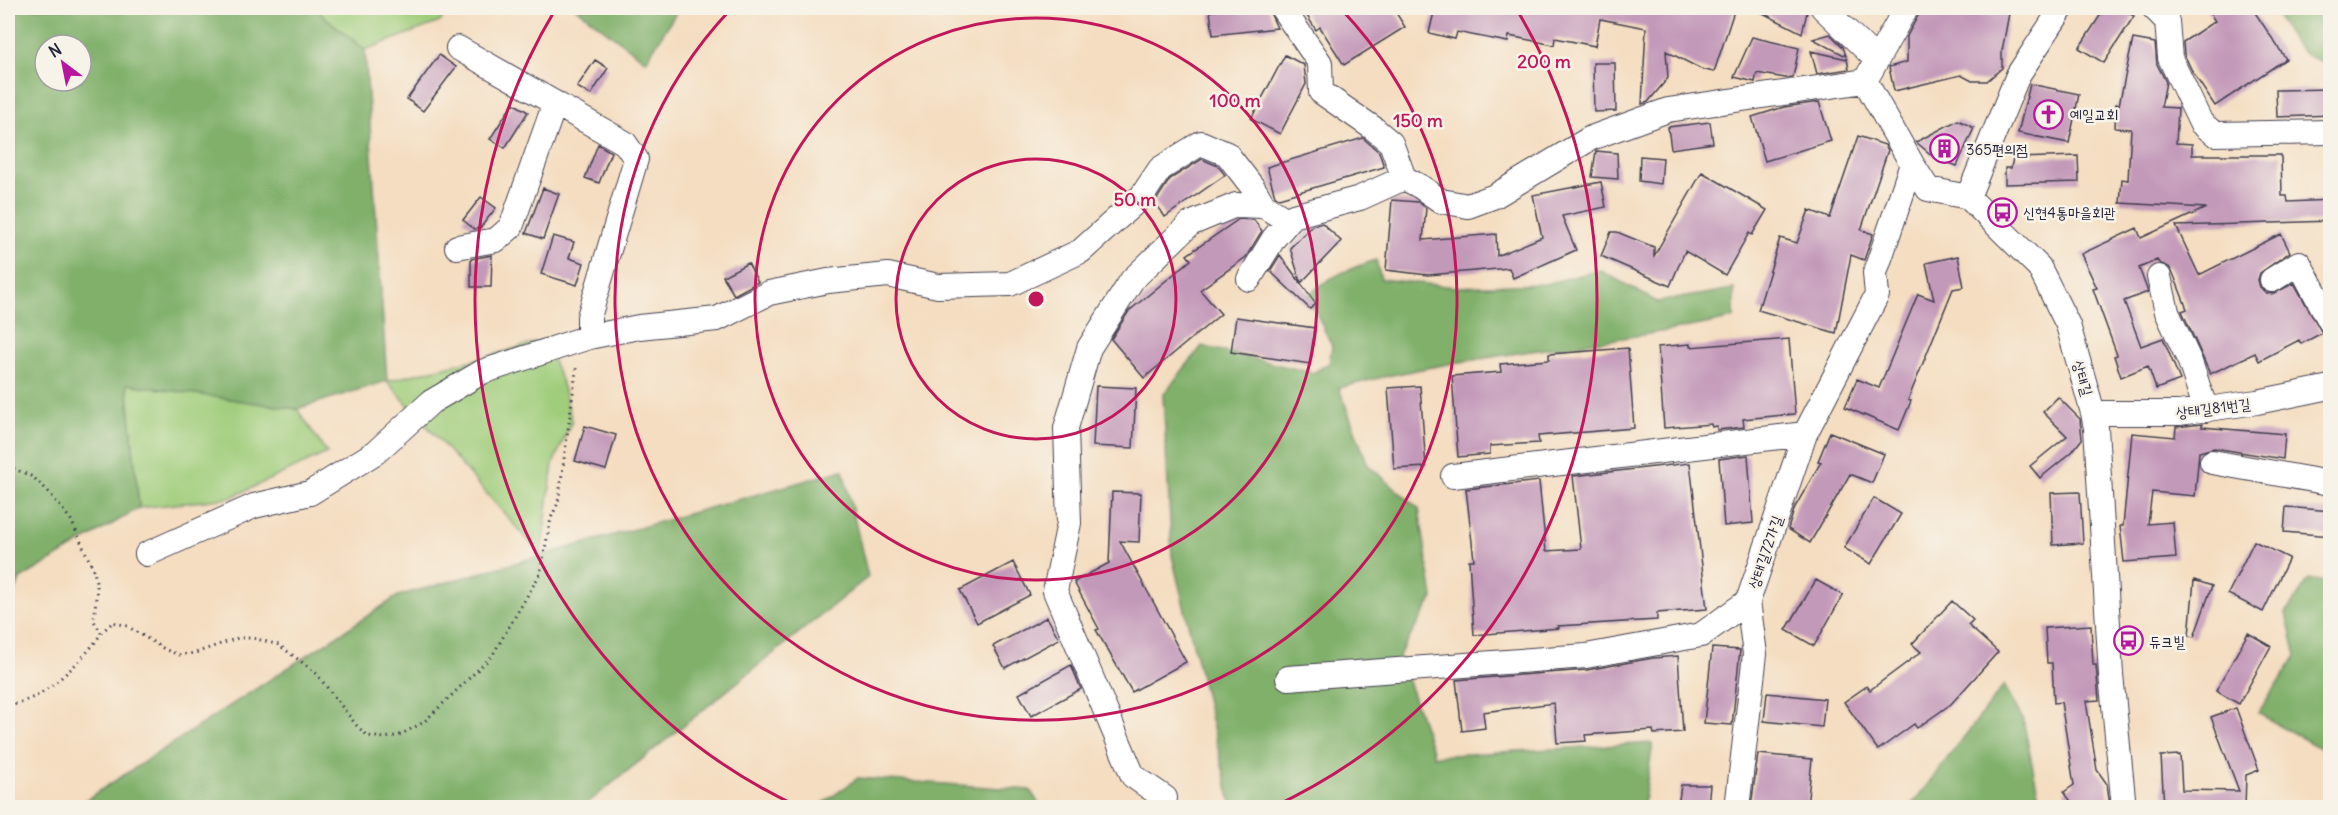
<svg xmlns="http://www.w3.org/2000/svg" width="2338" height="815" viewBox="0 0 2338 815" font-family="Delius,'Poor Story',sans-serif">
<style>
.green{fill:#a0cd7b;stroke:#61785b;stroke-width:1.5}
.forest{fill:#80b06b;stroke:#516953;stroke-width:1.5;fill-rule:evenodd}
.building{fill:#c399b9}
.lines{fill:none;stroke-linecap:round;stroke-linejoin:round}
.minor-casing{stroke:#423e4f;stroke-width:26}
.path{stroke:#423e4f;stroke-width:3;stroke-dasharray:1.5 4.5;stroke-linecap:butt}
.minor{stroke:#fff;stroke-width:24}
.ring{fill:none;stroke:#c2185b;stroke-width:3}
.labels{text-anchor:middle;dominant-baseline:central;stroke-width:5;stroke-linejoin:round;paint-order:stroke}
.poi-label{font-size:15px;fill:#22223b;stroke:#f7f3e8;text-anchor:start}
.street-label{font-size:15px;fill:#22223b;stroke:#f7f3e8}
.centre{fill:#c2185b;stroke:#f7f3e8;stroke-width:3}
.ring-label{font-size:18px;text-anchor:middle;font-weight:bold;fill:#c2185b;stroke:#f7f3e8;stroke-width:5;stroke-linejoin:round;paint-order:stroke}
</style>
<rect width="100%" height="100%" fill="#f7f3e8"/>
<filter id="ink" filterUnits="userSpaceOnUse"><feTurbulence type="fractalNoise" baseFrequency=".0167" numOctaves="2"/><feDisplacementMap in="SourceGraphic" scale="12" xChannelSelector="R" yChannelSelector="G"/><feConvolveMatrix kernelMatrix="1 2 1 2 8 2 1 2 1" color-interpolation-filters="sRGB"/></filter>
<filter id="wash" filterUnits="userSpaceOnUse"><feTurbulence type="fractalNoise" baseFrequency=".008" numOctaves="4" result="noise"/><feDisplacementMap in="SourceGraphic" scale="24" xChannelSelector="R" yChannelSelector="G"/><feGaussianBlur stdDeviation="1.35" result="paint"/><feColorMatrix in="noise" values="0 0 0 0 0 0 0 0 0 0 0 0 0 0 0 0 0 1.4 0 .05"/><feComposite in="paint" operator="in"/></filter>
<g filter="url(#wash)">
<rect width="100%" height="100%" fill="#f4ddc0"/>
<path class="green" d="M314,8H448L440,22L365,50Z
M544,340L561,380L572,421L553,464L541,555L387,381L482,358Z
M127,383L297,409L327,453L230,498L139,508Z"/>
<path class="forest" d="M8,8H314L365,50L387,381L297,409L127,384L139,508L20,579L8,611ZM45,45H81V81H45Z
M576,8H679L646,61Z
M2274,8H2330V63C2302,61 2284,31 2274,8Z
M1376,260L1381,279L1455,287L1545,284L1600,270L1657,302L1734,289V318C1603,347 1469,352 1339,388L1368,465L1419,509L1433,598L1399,655L1434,756L1653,743L1643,807H1232L1172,556L1163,395L1202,346L1313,373L1329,363L1332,346L1308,296C1327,277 1351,268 1376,260Z
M843,470L868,577L589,802L588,807H79L81,803L398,596Z
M2309,579L2330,583V754L2258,713L2296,656L2286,613Z
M2004,685L2023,720L2041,807H1910Z
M858,778L1030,790L1041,807H818Z"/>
<g id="blocks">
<path class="building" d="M1239,8H1268L1277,28L1213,35L1210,11Z
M1302,8H1393L1405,27L1344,65L1320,27L1316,30Z
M1435,8H1735L1714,72L1701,69L1666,51L1668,78L1648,102L1642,104L1646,28L1600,19L1595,46L1555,38L1554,45L1509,36L1508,42L1457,32L1455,39L1429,33Z
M1753,8H1808L1802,33Z
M1979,8H2010L2002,51V68L1987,81H1972L1961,75L1894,91L1889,67L1907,62V36L1919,14L1978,12Z
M2105,8H2121L2134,16L2104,63L2079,48Z
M2206,8H2252L2286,59L2215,106L2193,73L2184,54L2183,42L2215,21Z
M1830,34L1843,47L1846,56L1813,39Z
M1752,37L1799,48L1793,77L1785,78L1757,73L1755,82L1734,77Z
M2133,39L2155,43L2157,64L2166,82L2161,107L2178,108L2176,143L2192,144V155H2281L2282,196H2287L2288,202L2331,200V221L2176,226L2199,275L2281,234L2290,252L2260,273L2258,280L2260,287L2266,293L2273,294L2294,283L2322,333L2301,344L2299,340L2259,361L2255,353L2210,374L2182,311L2187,309L2173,273L2169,267L2159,263L2157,260L2139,268L2148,292L2124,301L2141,346L2163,338L2180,380L2156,389L2148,366L2121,377L2114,356L2117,355L2093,289L2097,288L2081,254L2137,228L2141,238L2206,208L2120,203L2122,179L2128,180L2131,129L2115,128L2116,104L2119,105Z
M1811,51L1847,59L1849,69L1817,74Z
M439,55L456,67L423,111L407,99Z
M1285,55L1304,65L1306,84L1280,134L1251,119Z
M595,60L608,68L591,95L577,87Z
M1593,63H1615L1616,111L1594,112Z
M2030,84L2079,94L2069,143L2018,133Z
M2331,89V115L2277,117L2276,90Z
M1819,102L1831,141L1765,161L1752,117L1784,107Z
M513,103L528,112L505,148L490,139Z
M1958,120L1974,128L1957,166L1934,157L1916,142Z
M1710,122L1713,143L1671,149L1668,127Z
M1858,136L1885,145L1888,150L1861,230L1873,234L1864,260L1851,255L1836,333L1758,310L1780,238L1797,243L1809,210L1830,218Z
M1363,138L1379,152L1384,167L1279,198L1275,196L1267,167Z
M598,144L611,152L599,183L585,178Z
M1596,151L1617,153L1618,179L1592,177Z
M1640,156L1663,158L1661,184L1639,181Z
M2078,156L2079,182L2005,184V168H2011L2013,158Z
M1202,159L1218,166L1225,175L1165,217L1155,202L1170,179Z
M1702,172L1767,210L1752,235L1749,233L1725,275L1685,251L1670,286L1601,256L1611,232H1617L1654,247V256Z
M1601,182L1606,207L1562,216L1576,250L1513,278L1509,268L1428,275L1386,270L1392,200L1418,202L1426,208L1423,240L1496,234L1497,256L1542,237L1533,195Z
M543,188L559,194L543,239L526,233Z
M481,197L496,208L480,228L474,229L463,220Z
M1239,219L1254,220L1262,231L1246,257L1200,290L1221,314L1144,378L1111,339L1129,311L1191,260L1187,255Z
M1322,223L1341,241L1301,283L1290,248L1312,226Z
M553,236L574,242L569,258L584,263L577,285L541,274Z
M492,255L491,287H471V259Z
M1280,255L1316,304L1310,309L1270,271Z
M1958,256L1964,287L1953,289L1908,400L1911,401L1899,430L1845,407L1857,379L1879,388L1918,294L1934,300L1926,263Z
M748,263L758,282L734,295L723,276Z
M1236,317L1315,328L1310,364L1231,352Z
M1789,339L1795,414L1743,419L1744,427L1717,430V426L1712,427L1711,424L1664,428L1658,347L1690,344V347Z
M1628,348L1634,428L1538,436L1539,443L1490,446V454L1458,457L1452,376L1501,372L1500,364L1549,360V354Z
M1096,386L1136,388L1133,448L1093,446Z
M1420,386L1426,467L1394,469L1388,388Z
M2058,397L2080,419L2082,439L2072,452L2040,478L2030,466L2067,436L2043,412Z
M2202,424V427L2285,434L2283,459L2214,448L2199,452L2195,496L2152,492L2148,524L2173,522L2176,558L2124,562L2120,526H2123L2132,433L2175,437L2176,427Z
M585,426L616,435L606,470L575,461Z
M1830,432L1884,454L1872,483L1850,474L1810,543L1788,529L1795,507L1821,462L1818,461Z
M1748,455L1753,523L1724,526L1719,459Z
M1690,463L1707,609L1657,613V620L1558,626L1559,628L1474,635L1469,560H1474L1466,489L1539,481L1546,551L1581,549L1573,476Z
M1112,492L1141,493L1139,542L1120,541L1186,662L1132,692L1096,630L1099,629L1074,582L1109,563Z
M2080,492L2083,543L2053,545L2051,493Z
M1874,498L1901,514L1871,564L1844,548Z
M2286,507L2331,511V536L2284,532Z
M2254,541L2289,558L2263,612L2228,594Z
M1013,562L1030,595L977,623L960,590Z
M1816,580L1843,595L1814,646L1786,630Z
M2194,580L2212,586L2194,637L2189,636Z
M1952,601L1973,620L1968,625L1998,652L1951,704L1917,728L1914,724L1878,750L1844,702L1867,686L1870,690L1921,652L1912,644Z
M1047,617L1059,639L1005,668L993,646Z
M2091,625L2093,665H2096L2099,700L2086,701L2097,770L2107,784L2110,807H2075L2064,792L2074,785L2061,702L2054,703L2052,663H2047L2045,628Z
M2248,633L2271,646L2239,704L2216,691Z
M1712,648L1740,650L1732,725L1704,723Z
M1678,656L1683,732L1654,734L1653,730L1585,735L1586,741L1557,743L1554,703L1483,712L1485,728L1462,731L1456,680L1587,670L1653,658Z
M1071,665L1081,689L1031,716L1019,694Z
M1767,693L1825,699L1822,727L1764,721Z
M2236,708L2259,770L2246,775L2245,807H2164L2161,756L2180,755L2182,790L2239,791L2211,717Z
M1758,754L1812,759L1807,807H1751Z
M1681,785H1710L1708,807H1678Z"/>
</g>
</g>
<g filter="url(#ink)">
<use href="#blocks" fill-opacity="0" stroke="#423e4f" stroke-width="1.5"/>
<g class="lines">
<defs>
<path id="minor" d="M1282,8L1320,63L1321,92L1373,128L1391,143L1404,178L1421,187L1441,201L1468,206L1495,196L1591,138L1668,110L1865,81
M1823,8L1877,60
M1906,8L1865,81L1912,164L1928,189L1968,197
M2062,8L2018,75L1968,197L2039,267L2068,325L2093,413L2096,428L2111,674L2124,808
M2154,8L2167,21L2170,58L2201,123L2215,134L2330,132
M458,48L625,143L636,159L589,317V337
M457,247L496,240L511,227L555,103
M2159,277L2167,312L2190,362L2206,410
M1249,279L1274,238L1293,216L1360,198L1404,178
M2272,280L2299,263L2330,321
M2093,413H2179L2257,402L2330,387
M2212,462L2330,483
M1453,476L1805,434
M147,554L254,506L310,493L376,452L431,402L482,372L589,337L639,327L717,319L769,293L828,281L888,275L938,286L1010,284L1081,251L1142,196L1160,169L1201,143L1227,154L1254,189L1264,206
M1288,678L1586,656L1701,635L1748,601L1805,434L1877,295L1875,273L1912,164
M1165,798L1133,776L1055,591L1069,523L1066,428L1089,348L1132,280L1190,224L1236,205L1264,206L1288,221
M1737,808L1755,654L1748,601"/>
</defs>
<use href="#minor" class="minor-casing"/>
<path class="path" d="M8,466L33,477L48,491L71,520L94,571L97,587L94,621L101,633C90,653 58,683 38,695C28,700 18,703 8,707
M101,633L113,622L127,626L166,650L180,655L195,653L238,638H253L279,645L315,672L357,726L368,736L385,738L400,735L424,722L492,656L540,574L551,518L558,503L577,364"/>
<use href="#minor" class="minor"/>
</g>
</g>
<g class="ring">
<circle cx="1036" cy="299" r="140"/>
<circle cx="1036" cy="299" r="281"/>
<path d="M1341 9A421 421 0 1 1 731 9"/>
<path d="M799 807A561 561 0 0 1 555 10M1517 10A561 561 0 0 1 1273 807"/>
</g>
<defs>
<symbol id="church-ring" viewBox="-11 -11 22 22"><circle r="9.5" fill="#f7f3e8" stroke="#b5179e" stroke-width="1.5"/><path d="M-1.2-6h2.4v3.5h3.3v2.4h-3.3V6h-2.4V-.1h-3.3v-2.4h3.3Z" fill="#b5179e"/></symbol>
<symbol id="building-ring" viewBox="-11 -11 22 22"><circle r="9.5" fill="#f7f3e8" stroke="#b5179e" stroke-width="1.5"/><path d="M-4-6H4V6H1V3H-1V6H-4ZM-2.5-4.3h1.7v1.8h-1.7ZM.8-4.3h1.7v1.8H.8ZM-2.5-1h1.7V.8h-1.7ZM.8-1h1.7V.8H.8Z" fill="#b5179e"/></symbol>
<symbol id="bus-ring" viewBox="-11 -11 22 22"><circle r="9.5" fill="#f7f3e8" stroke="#b5179e" stroke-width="1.5"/><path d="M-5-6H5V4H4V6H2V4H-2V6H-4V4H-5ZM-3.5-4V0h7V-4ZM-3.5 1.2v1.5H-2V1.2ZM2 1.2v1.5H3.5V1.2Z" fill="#b5179e"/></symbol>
</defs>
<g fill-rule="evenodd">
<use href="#church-ring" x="2032" y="98" width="33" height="33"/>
<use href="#building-ring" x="1928" y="132" width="33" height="33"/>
<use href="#bus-ring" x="1986" y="196" width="33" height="33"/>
<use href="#bus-ring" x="2112" y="624" width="33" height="33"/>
</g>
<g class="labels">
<g class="poi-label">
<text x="2070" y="114">예일교회</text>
<text x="1966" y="149">365편의점</text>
<text x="2023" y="212">신현4통마을회관</text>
<text x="2149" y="641">듀크빌</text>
</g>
<g class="street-label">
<text transform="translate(2083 378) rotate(74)">상태길</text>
<text transform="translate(2213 408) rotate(-7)">상태길81번길</text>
<text transform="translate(1765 552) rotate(-71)">상태길72가길</text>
</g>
</g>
<circle cx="1036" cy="299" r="9" class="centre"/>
<g class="ring-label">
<text x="1544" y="68">200 m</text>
<text x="1235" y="107">100 m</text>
<text x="1418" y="127">150 m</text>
<text x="1135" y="206">50 m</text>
</g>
<rect width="2338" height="815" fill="none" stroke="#f7f3e8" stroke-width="30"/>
<g transform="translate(63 63) rotate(328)"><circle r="28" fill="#f7f3e8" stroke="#a29fa3" stroke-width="1.5"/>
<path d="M0-4.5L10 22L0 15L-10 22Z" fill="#b5179e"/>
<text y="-9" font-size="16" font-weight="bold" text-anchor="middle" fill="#22223b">N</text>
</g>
</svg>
